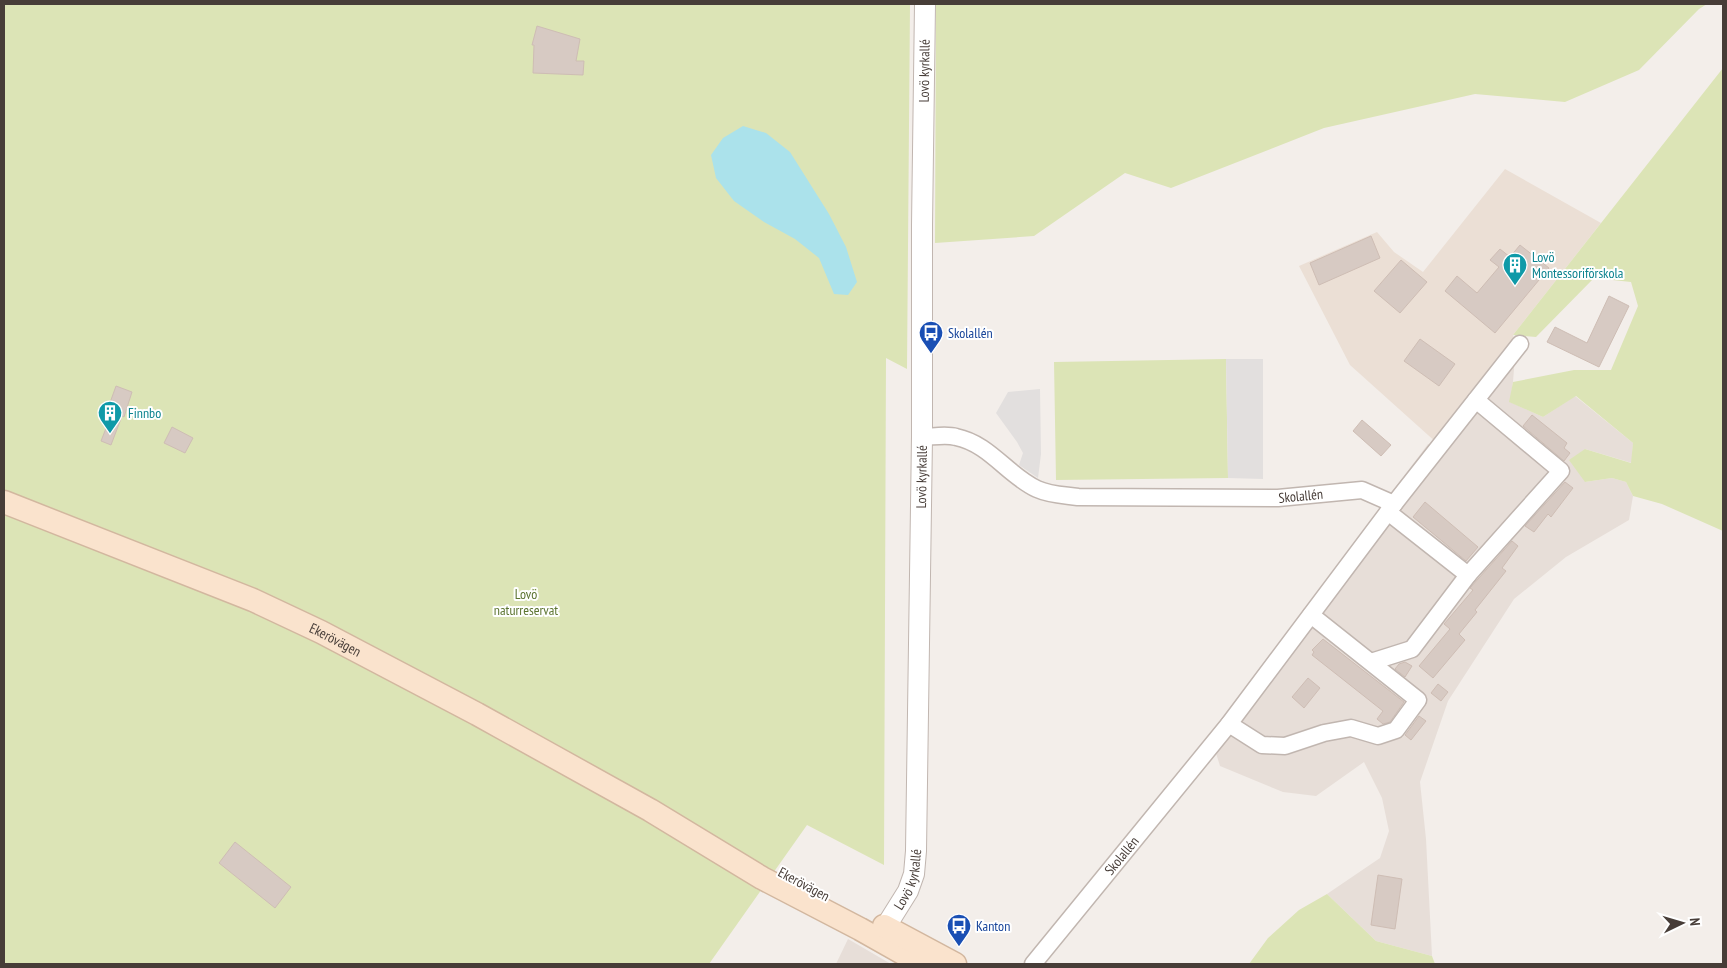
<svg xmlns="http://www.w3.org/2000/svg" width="1727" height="968" viewBox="0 0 1727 968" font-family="'PT Sans Narrow',sans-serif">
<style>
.residential{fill:#e7ded8}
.education{fill:#ebdfd5}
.green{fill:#dce4b6}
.parking{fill:#e2dfde}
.water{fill:#abe2eb}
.building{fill:#d7cac3;stroke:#cebdb4}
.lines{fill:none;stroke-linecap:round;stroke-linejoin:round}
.minor-casing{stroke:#c1b6b0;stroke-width:19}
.tertiary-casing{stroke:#c1b6b0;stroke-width:22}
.secondary-casing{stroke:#d2b79f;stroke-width:25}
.minor{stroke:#fff;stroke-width:16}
.tertiary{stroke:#fff;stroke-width:20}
.secondary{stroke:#fae3cd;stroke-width:22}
.labels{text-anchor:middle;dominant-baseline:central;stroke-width:4;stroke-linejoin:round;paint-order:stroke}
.street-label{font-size:14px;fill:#473d38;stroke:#fff}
.culture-label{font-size:14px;fill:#0d838f;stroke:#fff;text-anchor:start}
.transit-label{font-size:14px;fill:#164399;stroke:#fff;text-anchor:start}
.park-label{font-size:14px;fill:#5c7430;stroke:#fff}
</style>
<rect width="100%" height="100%" fill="#f3eeea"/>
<path class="residential" d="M1516,343L1513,382L1510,402L1543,417L1575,396L1633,443L1632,463L1585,449V482L1612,478L1626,482L1633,496L1629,520L1566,557L1514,599L1448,701L1420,782L1426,839L1432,956L1376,941L1327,894L1380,858L1389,831L1382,798L1364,762L1316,796L1283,792L1220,766L1210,734L1428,444H1438Z
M848,939L891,964H836Z"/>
<path class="education" d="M1505,169L1601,223L1513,335L1516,343L1438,444L1350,365L1299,266L1377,232L1394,252L1423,272Z"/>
<path class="green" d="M4,4H910L907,369L886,358L884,865L807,825L709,964H4Z
M936,4H1707L1699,9L1639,70L1565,102L1475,94L1324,128L1171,188L1125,173L1034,236L935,243Z
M1723,68V531L1662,504L1633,496L1626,482L1612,478L1585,482L1569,460L1585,449L1631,463L1633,443L1576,396L1543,417L1509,402L1513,382L1574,370H1611L1638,306L1631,282L1594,278L1536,337L1513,335Z
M1226,359L1228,478L1056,480L1054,362Z
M1327,894L1376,941L1432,956L1435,964H1249L1268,938L1299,910Z"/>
<path class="parking" d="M1226,359H1263V479L1228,478Z
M1040,389L1041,454L1038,478L1019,465L1023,453L1017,442L996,413L1008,392Z"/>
<path class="water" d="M743,126L766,133L790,152L829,214L846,247L857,282L848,295L834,294L819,258L795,239L764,222L734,201L716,178L711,155L723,138Z"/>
<path class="building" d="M537,26L580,39L576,61H584L583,75L533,73L534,45H532Z
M1371,236L1380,258L1319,285L1310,263Z
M1520,245L1549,268L1495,333L1445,291L1457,276L1477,293L1499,267L1490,260L1500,249L1510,257Z
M1401,260L1427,282L1400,313L1374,291Z
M1609,296L1629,306L1599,367L1547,342L1555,327L1587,343Z
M1420,339L1455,364L1439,386L1404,361Z
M116,386L132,392L124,417L122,416L111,445L101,441L112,413L107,411Z
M1532,415L1567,443L1564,448L1570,453L1564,461L1523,426Z
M1362,420L1391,445L1381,456L1353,431Z
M172,427L193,438L185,453L164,443Z
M1565,482L1573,488L1551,517L1548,514L1534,532L1525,526Z
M1425,502L1478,547L1466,561L1413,517Z
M1512,541L1518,546L1502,568L1506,571L1475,610L1477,612L1459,634L1465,640L1433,678L1419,666L1450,629L1444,624L1473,590L1470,588Z
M1323,639L1404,702L1390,722L1383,724L1377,719L1383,711L1312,655L1314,652L1312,650Z
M1405,662L1412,666L1405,677L1395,669L1399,664Z
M1308,678L1320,688L1304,708L1292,697Z
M1438,684L1448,692L1441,701L1431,693Z
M1419,716L1426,721L1411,740L1405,735Z
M235,842L291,887L275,908L219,863Z
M1378,875L1402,879L1395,929L1371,925Z"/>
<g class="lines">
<defs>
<g id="minor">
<path id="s1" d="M922,437C932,437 946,434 956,437C990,444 1007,475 1037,489C1050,495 1064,495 1078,497L1278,498L1362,490L1394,504"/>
<path d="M1388,512L1468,575"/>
<path d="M1371,662L1412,649L1468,575L1561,471L1476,400"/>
<path d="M1229,724L1262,745L1285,746L1324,733L1351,728L1378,736L1396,730L1418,700L1311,615"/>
<path id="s2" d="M1033,964L1229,724L1394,504L1520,344"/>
</g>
<g id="tertiary">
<path id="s3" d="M878,939L908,891L914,874L916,851L922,437V225L925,4"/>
</g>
<g id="secondary">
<path id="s4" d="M4,502L253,600L321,632L477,714L650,810L762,878L860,929L922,964"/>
<path d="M884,926L955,964"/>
</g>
</defs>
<use href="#minor" class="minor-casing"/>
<use href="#tertiary" class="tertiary-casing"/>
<use href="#secondary" class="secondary-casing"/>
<use href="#minor" class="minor"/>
<use href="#tertiary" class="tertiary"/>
<use href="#secondary" class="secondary"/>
</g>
<defs>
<symbol id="building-pin" viewBox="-11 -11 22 30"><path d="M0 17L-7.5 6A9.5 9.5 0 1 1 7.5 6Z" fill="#0f9aa8" stroke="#fff"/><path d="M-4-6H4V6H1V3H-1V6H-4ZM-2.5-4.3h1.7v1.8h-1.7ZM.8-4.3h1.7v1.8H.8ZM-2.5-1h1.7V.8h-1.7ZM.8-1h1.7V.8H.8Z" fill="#fff"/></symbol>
<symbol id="bus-pin" viewBox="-11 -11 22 30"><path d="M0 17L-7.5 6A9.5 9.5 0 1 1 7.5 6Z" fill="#1a4fb4" stroke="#fff"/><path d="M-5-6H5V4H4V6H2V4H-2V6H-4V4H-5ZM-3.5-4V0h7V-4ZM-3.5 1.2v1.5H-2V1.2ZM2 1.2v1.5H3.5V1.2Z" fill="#fff"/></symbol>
</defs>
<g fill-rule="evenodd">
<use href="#building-pin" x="1501" y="251" width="28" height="38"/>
<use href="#bus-pin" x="917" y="319" width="28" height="38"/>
<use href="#building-pin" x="96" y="399" width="28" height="38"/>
<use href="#bus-pin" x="945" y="912" width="28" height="38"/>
</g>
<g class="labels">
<g class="street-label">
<text stroke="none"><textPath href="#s3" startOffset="878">Lovö kyrkallé</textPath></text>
<text stroke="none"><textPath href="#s3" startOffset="472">Lovö kyrkallé</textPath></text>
<text stroke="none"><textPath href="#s1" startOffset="396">Skolallén</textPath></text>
<text stroke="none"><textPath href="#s4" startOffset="359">Ekerövägen</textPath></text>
<text stroke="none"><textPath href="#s2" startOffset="140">Skolallén</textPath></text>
<text stroke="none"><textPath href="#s3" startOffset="68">Lovö kyrkallé</textPath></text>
<text transform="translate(804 884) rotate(28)">Ekerövägen</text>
</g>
<g class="culture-label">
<text x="1532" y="257">Lovö<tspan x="1532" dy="16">Montessoriförskola</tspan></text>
<text x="128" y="413">Finnbo</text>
</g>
<g class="transit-label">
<text x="948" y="333">Skolallén</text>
<text x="976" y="926">Kanton</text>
</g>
<g class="park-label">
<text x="526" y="594">Lovö<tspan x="526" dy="16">naturreservat</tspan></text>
</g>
</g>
<rect width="1727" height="968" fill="none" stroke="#473d38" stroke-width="10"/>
<g transform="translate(1682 923) rotate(85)" stroke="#ffffff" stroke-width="4" paint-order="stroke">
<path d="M0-4L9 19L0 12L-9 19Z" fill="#473d38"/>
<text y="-8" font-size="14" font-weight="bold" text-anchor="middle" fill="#473d38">N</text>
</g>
</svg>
